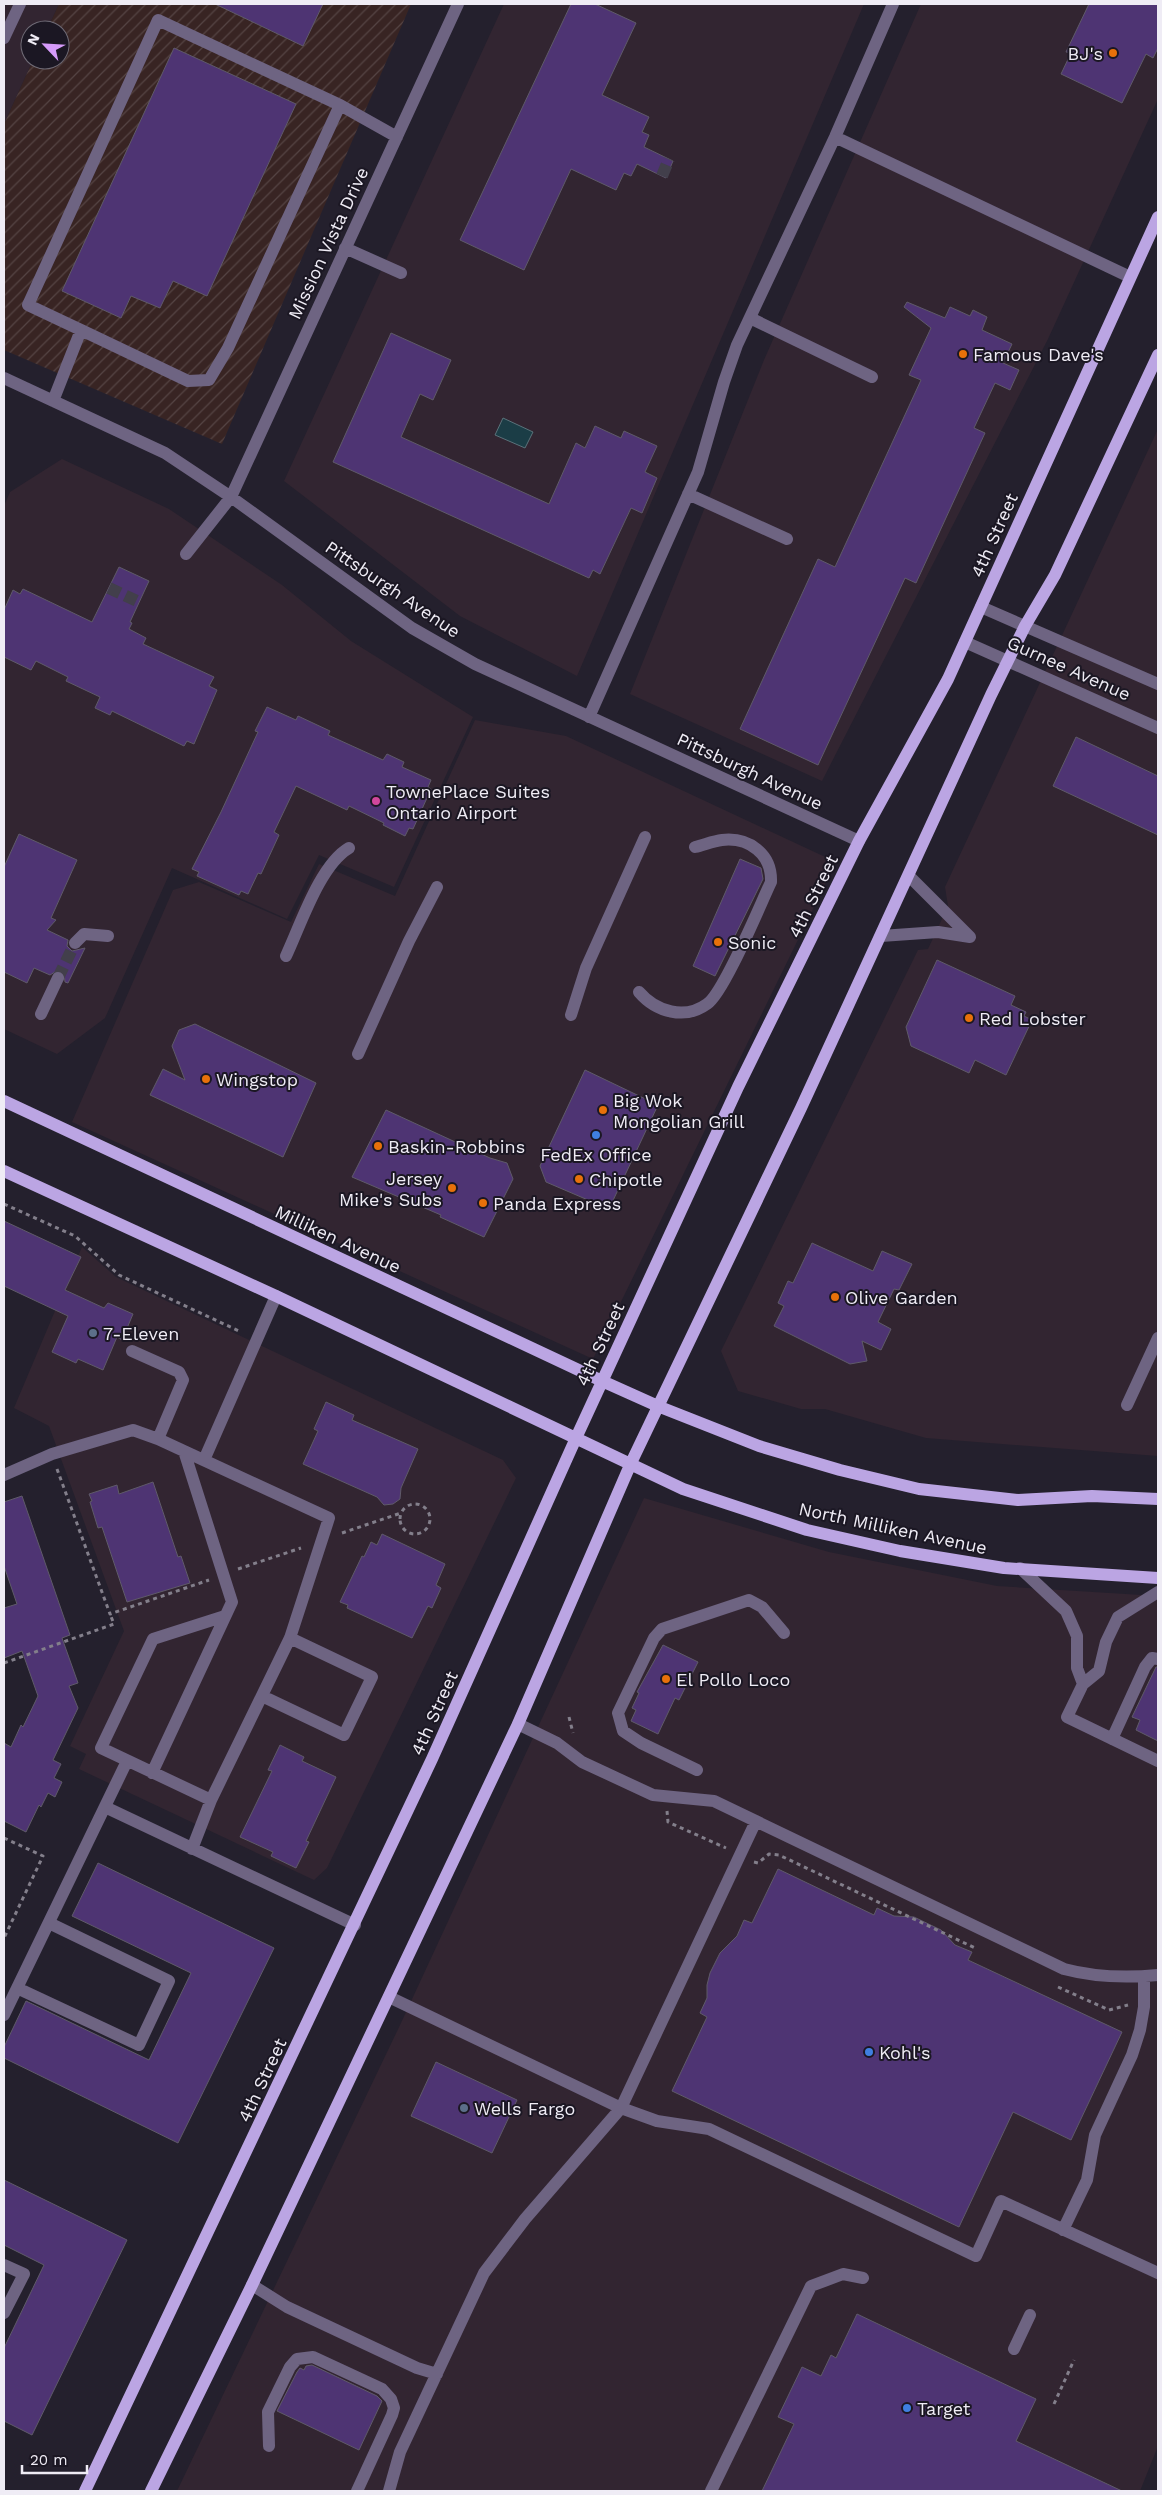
<svg xmlns="http://www.w3.org/2000/svg" width="1162" height="2495" viewBox="0 0 1162 2495" font-family="'Work Sans',sans-serif">
<style>
.commercial{fill:#322531}
.industrial{fill:url(#industrial-furrows)}
.water{fill:#1b3d46;stroke:#5b727a}
.building{fill:#4e3473;stroke:#5f5a69}
.lines{fill:none;stroke-linecap:round;stroke-linejoin:round}
.minor-tunnel{stroke:#423f4b;stroke-width:12;stroke-dasharray:12 6;stroke-linecap:butt}
.path{stroke:#837f8b;stroke-width:3;stroke-dasharray:4 4;stroke-linecap:butt}
.minor{stroke:#6e6482;stroke-width:12}
.major{stroke:#bba5e3;stroke-width:12}
.food-dot{fill:#e8710a;stroke:#1b1723;stroke-width:2}
.hotel-dot{fill:#d1479c;stroke:#1b1723;stroke-width:2}
.shop-dot{fill:#3f7fe0;stroke:#1b1723;stroke-width:2}
.service-dot{fill:#5c6f8a;stroke:#1b1723;stroke-width:2}
.labels{text-anchor:middle;dominant-baseline:central;stroke-width:4;stroke-linejoin:round;paint-order:stroke}
.poi-label{font-size:18px;fill:#efecf5;stroke:#1b1723;text-anchor:start}
.street-label{font-size:18px;fill:#efecf5;stroke:#1b1723}
</style>
<defs>
<pattern id="industrial-furrows" width="10" height="10" patternUnits="userSpaceOnUse" patternTransform="scale(1.25)"><rect width="10" height="10" fill="#382423"/><path d="M-1 1l2-2M0 10L10 0M9 11l2-2" fill="none" stroke="#544"/></pattern>
</defs>
<rect width="100%" height="100%" fill="#24202d"/>
<path class="commercial" d="M4,4H59L47,30H30V60H33L4,124Z
M504,4H864L577,676L460,616L284,481Z
M921,4H1158V99L1048,339L822,781L630,694L764,360Z
M1158,429V1456L926,1438L825,1409H801L738,1391L721,1351L918,950L928,949L948,906L945,887Z
M62,459L169,509L282,585L351,641L473,717L394,887L319,855L287,919L172,868L105,1018L57,1054L4,1029V506L10,492Z
M475,720L566,736L836,862L593,1359L72,1122L173,890L199,882L291,922L319,864L395,896Z
M82,1247L116,1277L503,1460L516,1478L327,1868L314,1880L79,1769L86,1754L70,1746L124,1631L49,1426L14,1408Z
M644,1498L829,1552L997,1586L1158,1596V2446L1140,2491H177L401,2023Z"/>
<path class="industrial" d="M59,4H411L222,444L4,350V124L33,60H60V30H47Z"/>
<path class="water" d="M503,418L533,432L525,448L495,435Z"/>
<path class="building" d="M215,4H323L303,46Z
M571,4H595L636,23L602,95L649,117L642,132L649,135L644,147L673,161L666,178L637,164L631,176L624,173L616,190L571,169L524,270L460,240Z
M1089,4H1158V48L1153,58L1146,54L1122,103L1061,74L1071,53L1066,52Z
M174,48L296,104L207,296L173,281L160,308L131,296L121,318L62,291Z
M907,302L945,318L950,307L970,316L973,310L987,317L982,330L1012,344L1003,363L1019,370L1010,390L995,383L974,428L985,433L916,583L905,578L818,765L740,729L818,559L835,567L921,380L909,375L931,328L904,307Z
M391,333L451,360L433,400L420,394L401,437L549,504L576,443L585,448L595,426L621,438L624,431L657,446L645,472L657,478L642,513L631,508L600,574L593,570L589,578L333,462Z
M119,567L149,581L130,622L132,623L129,629L146,638L143,644L214,677L209,686L217,690L194,744L187,741L184,746L112,711L110,715L95,708L100,697L66,681L68,677L36,661L31,670L4,657V610L13,590L20,594L23,589L92,622Z
M267,707L296,720L298,716L330,731L328,735L383,760L387,754L404,762L402,767L431,780L428,787L431,789L413,829L409,828L405,836L383,825L384,823L349,806L347,810L296,786L274,832L279,835L261,874L258,873L248,894L241,891L239,895L197,876L199,872L192,869L221,812L258,732L255,731Z
M1076,737L1158,776V835L1053,786Z
M19,834L77,860L51,918L56,920L47,930L68,940L67,946L72,951L85,948L68,983L65,982L64,973L58,970L50,975L34,968L27,983L4,972V867Z
M740,859L761,868L763,879L715,976L693,966Z
M937,960L1015,996L1011,1005L1026,1012L1024,1016L1032,1020L1006,1075L975,1060L969,1073L911,1046L906,1027Z
M195,1024L316,1083L283,1157L150,1095L163,1069L185,1080L172,1046L179,1030Z
M585,1070L658,1105L609,1209L546,1182L540,1166Z
M386,1110L490,1158L507,1163L513,1179L484,1237L440,1217L441,1215L352,1177Z
M4,1221L81,1257L65,1290L104,1308L108,1303L133,1314L122,1340L117,1337L103,1370L78,1359L76,1363L52,1352L68,1316L4,1286Z
M812,1243L873,1271L882,1251L912,1264L899,1290L894,1289L878,1322L891,1329L881,1350L862,1341L867,1361L850,1364L774,1326L784,1306L778,1303L788,1281L793,1283Z
M326,1402L354,1415L352,1420L418,1449L401,1488L400,1499L393,1504L384,1505L377,1497L303,1464L318,1431L314,1429Z
M153,1482L178,1557L181,1556L190,1583L127,1602L102,1527L98,1528L90,1502L92,1501L89,1494L117,1485L119,1494Z
M22,1496L70,1635L62,1638L78,1683L69,1686L78,1708L53,1760L61,1764L54,1778L62,1782L55,1797L48,1793L41,1807L39,1805L26,1832L4,1821V1743L11,1747L21,1725L23,1727L38,1696L22,1651L4,1658V1608L17,1604L4,1566V1502Z
M382,1534L445,1564L436,1585L441,1588L432,1608L428,1606L412,1638L347,1608L348,1605L340,1602L362,1556L364,1557L371,1542L377,1545Z
M663,1645L698,1662L679,1700L675,1698L658,1734L631,1721L636,1710L632,1708L639,1693L637,1692Z
M1156,1667H1158V1741L1136,1730L1140,1720L1132,1717Z
M280,1745L304,1757L302,1761L336,1777L306,1841L309,1842L296,1868L271,1856L273,1852L240,1837L272,1771L268,1770Z
M98,1863L274,1948L178,2143L4,2058V2047L26,2001L149,2060L191,1973L72,1916Z
M778,1869L874,1915L877,1908L894,1916L914,1917L941,1930L955,1945L972,1952L968,1960L1122,2032L1071,2140L1013,2112L959,2227L672,2091L707,2017L700,2013L707,1998V1985L710,1973L720,1953L737,1936L744,1920L752,1923Z
M436,2062L517,2100L492,2153L411,2116Z
M4,2180L127,2240L32,2435L4,2421V2348L44,2265L4,2245Z
M857,2314L1036,2399L1016,2441L1122,2491H762L794,2424L778,2417L802,2367L821,2376L831,2355L836,2358Z
M312,2365L377,2396L382,2401L359,2450L277,2411L297,2372L300,2368L304,2370L306,2366Z"/>
<g class="lines">
<path class="minor-tunnel" d="M662,176L669,159
M109,588L139,602
M58,978L75,943"/>
<path class="path" d="M4,1204L75,1236L119,1275L239,1331
M57,1469L110,1614L209,1580
M400 1519a15 15 0 1 1 30 0a15 15 0 1 1-30 0Z
M342,1533L401,1513
M238,1569L301,1548
M4,1663L114,1624L110,1614
M569,1717L573,1733
M667,1811L668,1822L726,1848
M4,1838L43,1856L4,1938
M754,1862L758,1863L769,1854L779,1855L975,1948
M1058,1987L1109,2010L1128,2005
M1054,2404L1074,2360"/>
<path class="minor" d="M4,38L20,4
M835,137L1130,277
M345,248L401,273
M750,318L872,377
M81,330L188,381L209,380L228,348L340,105
M4,378L165,453L231,497L412,628L475,664L859,841
M53,401L81,330L28,305L158,20L340,105L397,137
M688,494L787,539
M186,554L231,497L458,4
M981,607L1158,684
M965,642L1158,728
M589,717L698,472L724,382L737,345L835,137L893,4
M909,876L970,937
M881,936L938,932L970,937
M75,943L84,934L108,936
M286,956C301,924 320,865 349,848
M639,992C656,1012 685,1020 707,1004C724,993 760,905 771,882C772,854 749,837 722,840C713,841 704,845 695,847
M41,1014L58,978
M571,1015L586,968L645,837
M358,1054L409,941L437,887
M132,1351L179,1372L183,1380L158,1439
M1127,1405L1158,1338
M204,1460L276,1296
M4,1475L52,1454L133,1430L158,1439L329,1518L290,1638L211,1800L192,1849
M1020,1568L1066,1611L1077,1636V1668L1083,1684
M1158,1592L1118,1617L1106,1642L1099,1671L1083,1684L1067,1717L1158,1761
M262,1696L344,1735L372,1677L290,1638
M518,1724L557,1743L582,1762L653,1795L714,1801L1064,1969C1094,1977 1127,1978 1158,1975
M1112,1739L1145,1667L1152,1658L1158,1659
M697,1770L641,1743L623,1731L618,1713L654,1638L662,1629L749,1600L762,1607L784,1633
M152,1773L232,1602L184,1451
M211,1800L101,1748L153,1639L225,1616
M105,1807L355,1925
M17,1988L139,2045L169,1981L49,1923
M389,1997L621,2108L657,2121L709,2129L976,2256L1001,2201L1158,2273
M4,2015L127,1761
M1063,2230L1087,2180L1095,2135L1132,2055L1140,2030L1144,2007V1977
M4,2265L24,2274L4,2313
M252,2285L287,2307L417,2368L437,2374
M1014,2349L1030,2315
M269,2446L268,2412L290,2367L297,2359L313,2357L382,2389L391,2399L394,2408L392,2415L357,2491
M389,2491L400,2452L484,2273L525,2219L621,2108L756,1821
M711,2491L811,2286L843,2274L863,2278"/>
<path class="major" d="M4,1101L602,1381L660,1407L759,1446L840,1470L919,1489L1018,1500L1092,1496L1158,1499
M4,1171L276,1296L683,1489L807,1530L900,1551L1004,1568L1158,1578
M85,2491L432,1759L576,1438L738,1087L859,841L948,679L1158,217
M151,2491L252,2285L518,1724L631,1463L801,1108L991,695L1025,626L1055,575L1158,355"/>
</g>
<g class="food-dot">
<circle cx="1113" cy="53" r="5"/>
<circle cx="963" cy="354" r="5"/>
<circle cx="718" cy="942" r="5"/>
<circle cx="969" cy="1018" r="5"/>
<circle cx="206" cy="1079" r="5"/>
<circle cx="603" cy="1110" r="5"/>
<circle cx="378" cy="1146" r="5"/>
<circle cx="579" cy="1179" r="5"/>
<circle cx="452" cy="1188" r="5"/>
<circle cx="483" cy="1203" r="5"/>
<circle cx="835" cy="1297" r="5"/>
<circle cx="666" cy="1679" r="5"/>
</g>
<circle class="hotel-dot" cx="376" cy="801" r="5"/>
<g class="shop-dot">
<circle cx="596" cy="1135" r="5"/>
<circle cx="869" cy="2052" r="5"/>
<circle cx="907" cy="2408" r="5"/>
</g>
<g class="service-dot">
<circle cx="93" cy="1333" r="5"/>
<circle cx="464" cy="2108" r="5"/>
</g>
<g class="labels">
<g class="poi-label">
<text x="1103" y="53" text-anchor="end">BJ's</text>
<text x="973" y="354">Famous Dave's</text>
<text x="386" y="791">TownePlace Suites<tspan x="386" dy="21">Ontario Airport</tspan></text>
<text x="728" y="942">Sonic</text>
<text x="979" y="1018">Red Lobster</text>
<text x="216" y="1079">Wingstop</text>
<text x="613" y="1100">Big Wok<tspan x="613" dy="21">Mongolian Grill</tspan></text>
<text x="388" y="1146">Baskin-Robbins</text>
<text x="596" y="1154" text-anchor="middle">FedEx Office</text>
<text x="442" y="1178" text-anchor="end">Jersey<tspan x="442" dy="21">Mike's Subs</tspan></text>
<text x="589" y="1179">Chipotle</text>
<text x="493" y="1203">Panda Express</text>
<text x="845" y="1297">Olive Garden</text>
<text x="103" y="1333">7-Eleven</text>
<text x="676" y="1679">El Pollo Loco</text>
<text x="879" y="2052">Kohl's</text>
<text x="474" y="2108">Wells Fargo</text>
<text x="917" y="2408">Target</text>
</g>
<g class="street-label">
<text transform="translate(328 243) rotate(-65)">Mission Vista Drive</text>
<text transform="translate(994 535) rotate(-66)">4th Street</text>
<text transform="translate(393 589) rotate(34)">Pittsburgh Avenue</text>
<text transform="translate(1069 668) rotate(24)">Gurnee Avenue</text>
<text transform="translate(750 771) rotate(25)">Pittsburgh Avenue</text>
<text transform="translate(813 896) rotate(-64)">4th Street</text>
<text transform="translate(338 1239) rotate(25)">Milliken Avenue</text>
<text transform="translate(600 1344) rotate(-65)">4th Street</text>
<text transform="translate(893 1528) rotate(12)">North Milliken Avenue</text>
<text transform="translate(434 1713) rotate(-66)">4th Street</text>
<text transform="translate(262 2080) rotate(-65)">4th Street</text>
</g>
</g>
<rect width="1162" height="2495" fill="none" stroke="#efecf5" stroke-width="10"/>
<g transform="translate(45 45) rotate(295)"><circle r="24" fill="#1b1723" stroke="#706c77"/>
<path d="M0-4L9 19L0 12L-9 19Z" fill="#d69bfa"/>
<text y="-8" font-size="14" font-weight="bold" text-anchor="middle" fill="#efecf5">N</text>
</g>
<path d="M22 2465v8h65v-8" fill="none" stroke="#efecf5" stroke-width="2.5"/>
<text x="30" y="2465" font-size="15" fill="#efecf5" stroke="#1b1723" stroke-width="4" paint-order="stroke">20 m</text>
</svg>
